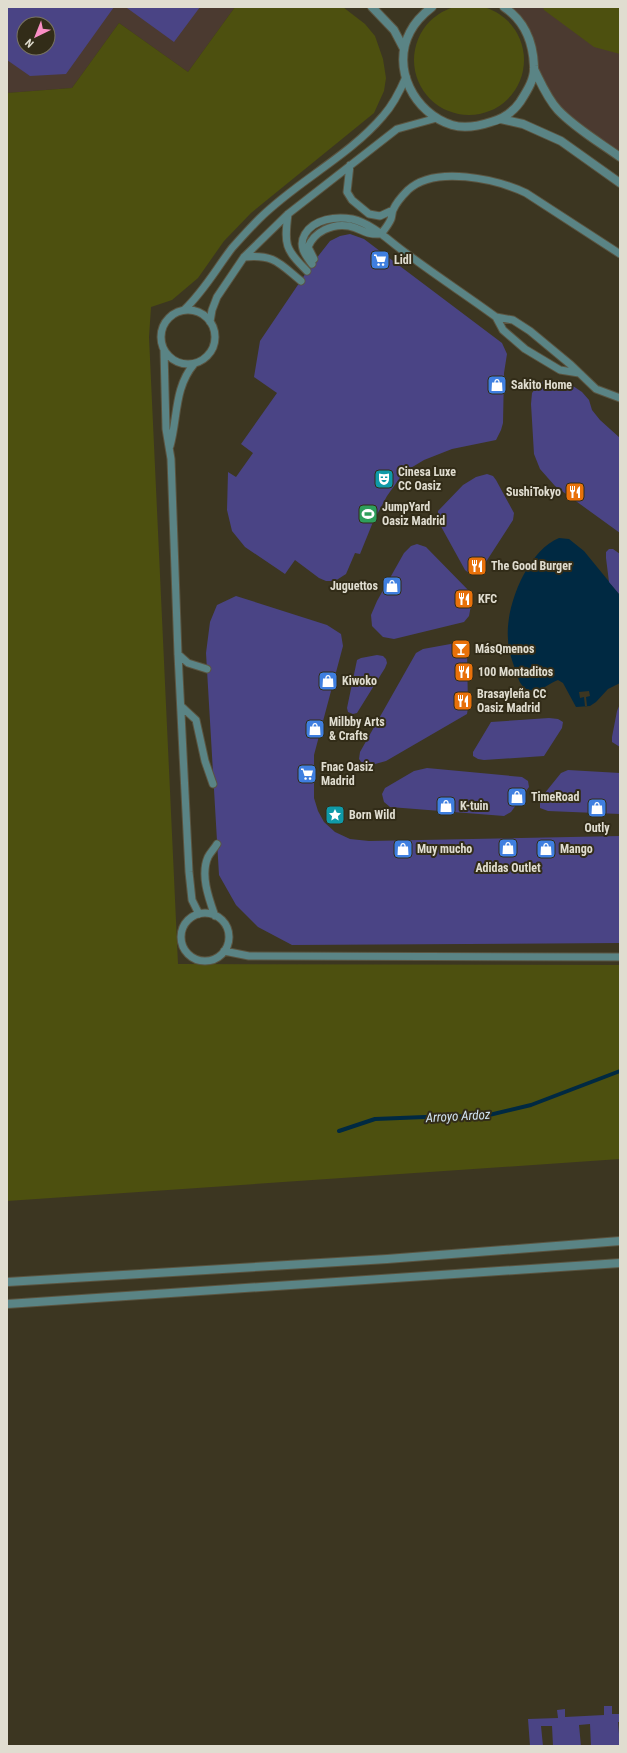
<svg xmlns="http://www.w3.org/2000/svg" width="627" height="1753" viewBox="0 0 627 1753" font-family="'Roboto Condensed',sans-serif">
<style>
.industrial{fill:#4b3a30;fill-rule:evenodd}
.green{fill:#4d500f}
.water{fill:#002942}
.pier{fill:#3c3621}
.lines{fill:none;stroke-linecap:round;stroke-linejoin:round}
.stream{stroke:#002942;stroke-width:4}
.building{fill:#4a4485;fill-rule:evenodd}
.service-casing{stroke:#5a5440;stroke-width:9}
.tertiary-casing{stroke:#5a5440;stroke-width:10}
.service{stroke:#5a8485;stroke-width:7}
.tertiary{stroke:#5a8485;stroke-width:8}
.labels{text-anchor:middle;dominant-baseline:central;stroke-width:4;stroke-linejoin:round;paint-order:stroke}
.poi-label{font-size:12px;font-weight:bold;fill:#e0ddd0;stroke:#322c18;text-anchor:start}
.water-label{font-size:13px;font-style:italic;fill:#d1e3f1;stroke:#322c18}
</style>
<rect width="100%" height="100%" fill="#3c3621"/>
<path class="industrial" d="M7,7H235L188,72L119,23L72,88L7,93ZM24,24H48V48H24Z
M504,7H620V157L574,124L542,87L527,30Z"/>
<path class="green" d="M414 60a55 55 0 1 1 110 0a55 55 0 1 1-110 0Z
M235,7H343L352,14L365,24L375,36L383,59L386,78L384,91L374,113L251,213L224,241L198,278L172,300L151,307L149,337L178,964L620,965V1159L7,1201V93L72,88L119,23L188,72Z
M543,7H620V54L594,47L544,10Z"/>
<path class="water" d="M559,538L569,539L584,551L620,595V683L608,689L596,702L590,706L576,707L563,683L558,680C549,683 540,693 530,690C520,688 518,678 515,669C512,660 508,649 508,639C505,607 527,551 559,538Z"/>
<path class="pier" d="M589,691L590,696L586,697L587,706H585L584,697L580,698L579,692Z"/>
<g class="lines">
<path class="stream" d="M339,1131L375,1119L425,1117L485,1116L531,1105L620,1071"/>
</g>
<path class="building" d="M7,7H114L66,74L30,76L7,60ZM24,24H48V48H24Z
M128,7H200L174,42L127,8Z
M350,234L364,239L502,343L507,354L504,373L503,423L501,430L496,440L452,449L424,460L404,472L387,496L373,522L360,554L355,553L346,574L335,581H326L319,578L295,560L285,574L245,547L232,531L227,510L228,472L236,477L253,453L241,444L277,393L254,377L260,341L312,264L330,241L340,236Z
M545,380L570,384L582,392L589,400L592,410L600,420L620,438V533L555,486L540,469L534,454L531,404L532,393L538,385Z
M487,474L493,476L496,480L514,513L513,520L482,568L478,573L471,575L465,570L438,521V511L463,485L476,477Z
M417,544L426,547L472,594V600L469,616L464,622L394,639L383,637L372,626L371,615L377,601L404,553L411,546Z
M609,549H613L620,554V595L609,582L606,558V552Z
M236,596L327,625L341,634L343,646L314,755V798L318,811L324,822L335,832L350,839L369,841L620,836V943L292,945L258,927L236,905L219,875L206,653L210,622L217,605Z
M456,643L465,645L467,650L468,708L467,714L386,761L368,766L362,763L359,759L360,752L416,653L423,649Z
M377,655L383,656L386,659L387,663L385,668L357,713L353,714L348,712L347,708L357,660L361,658Z
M620,704V747L612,742V737L617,711Z
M549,718L558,719L563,722L562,728L544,756L484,760L478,759L473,756V752L491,722Z
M427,768L522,777L528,781L529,787L511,812L504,816L390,807L384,802L382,794L385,788L414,771Z
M568,770L620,773V814L548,811L540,808V799L561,773Z
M604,1706H612V1714H620V1722H618L620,1746H591L590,1724L579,1725L581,1746H553L552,1726H541L543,1746H530L528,1719L558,1718L557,1710L565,1709V1717L604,1715Z"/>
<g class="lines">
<defs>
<path id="service" d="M350,165L347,192L352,200L369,214L380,216L393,210
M288,214C284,245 285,249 307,271
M381,234C385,229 389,224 391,219C392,216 392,212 393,210C396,203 403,195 408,190C435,165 496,179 526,193L620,254
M244,257C274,254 279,263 301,281
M314,259L308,247C314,232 332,223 349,226C363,229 364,235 381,234
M312,264C305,255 298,246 305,234C314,219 336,216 352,219C373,224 389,241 406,253C435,275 466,295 496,317L513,320L530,331L571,365L596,389L620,398
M184,310C204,291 216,269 232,248C241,238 250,228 259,219C297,181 348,157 383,116C393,105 400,91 406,77
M161 337a27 27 0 1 1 54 0a27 27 0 1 1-54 0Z
M496,317L503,330L525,349L560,370L579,373
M210,322L212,310L217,297L244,257L288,214L397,129L437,118
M164,350L166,429L171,459L178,654L189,872L192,900L199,914
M170,446C178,417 174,388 194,364
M178,654L188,663L207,669
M181,706L196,720L205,761L213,784
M181 937a24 24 0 1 1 48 0a24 24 0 1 1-48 0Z
M215,916C209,899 200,875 208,857C210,853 214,849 217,844
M224,951L249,956L620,957"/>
<path id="tertiary" d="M372,7L394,30L404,49
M432,7C423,14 415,22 410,32C391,68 414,113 452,125C465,129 479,126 491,122C502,119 513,112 520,102C527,91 535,79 534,66C533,41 525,21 504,7
M534,69C541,83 547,98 558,110C575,128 599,142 620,157
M501,119L523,124L561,141L620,183
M7,1282L387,1259L620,1241
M7,1304L620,1263"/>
</defs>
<use href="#service" class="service-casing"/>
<use href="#tertiary" class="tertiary-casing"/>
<use href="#service" class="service"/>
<use href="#tertiary" class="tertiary"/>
</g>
<defs>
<symbol id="supermarket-square" viewBox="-11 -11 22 22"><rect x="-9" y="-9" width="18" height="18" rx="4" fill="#3f7fe0" stroke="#322c18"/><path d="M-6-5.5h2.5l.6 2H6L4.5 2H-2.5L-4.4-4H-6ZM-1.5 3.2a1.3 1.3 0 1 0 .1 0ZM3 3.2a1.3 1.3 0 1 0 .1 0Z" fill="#fff"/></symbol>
<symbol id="shop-square" viewBox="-11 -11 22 22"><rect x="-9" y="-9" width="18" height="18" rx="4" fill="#3f7fe0" stroke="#322c18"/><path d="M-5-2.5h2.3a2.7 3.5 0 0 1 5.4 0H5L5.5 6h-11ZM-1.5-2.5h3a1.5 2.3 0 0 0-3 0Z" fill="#fff"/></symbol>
<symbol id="theatre-square" viewBox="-11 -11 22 22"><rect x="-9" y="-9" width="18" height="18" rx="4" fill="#0f9aa8" stroke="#322c18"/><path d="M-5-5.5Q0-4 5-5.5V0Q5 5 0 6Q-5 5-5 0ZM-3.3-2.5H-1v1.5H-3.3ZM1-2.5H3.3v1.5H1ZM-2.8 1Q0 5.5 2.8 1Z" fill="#fff"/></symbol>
<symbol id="restaurant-square" viewBox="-11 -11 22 22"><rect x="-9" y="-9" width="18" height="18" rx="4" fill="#e8710a" stroke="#322c18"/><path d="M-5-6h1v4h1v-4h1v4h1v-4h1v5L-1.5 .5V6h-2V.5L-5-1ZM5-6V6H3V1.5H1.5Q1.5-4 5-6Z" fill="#fff"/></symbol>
<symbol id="stadium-square" viewBox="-11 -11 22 22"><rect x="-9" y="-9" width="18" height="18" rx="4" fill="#2e9e5b" stroke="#322c18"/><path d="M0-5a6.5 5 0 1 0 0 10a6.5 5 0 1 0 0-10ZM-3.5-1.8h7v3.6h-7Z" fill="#fff"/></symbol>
<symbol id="bar-square" viewBox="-11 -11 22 22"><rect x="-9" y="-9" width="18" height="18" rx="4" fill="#e8710a" stroke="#322c18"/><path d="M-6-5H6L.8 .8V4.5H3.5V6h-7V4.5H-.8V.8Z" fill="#fff"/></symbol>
<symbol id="sight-square" viewBox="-11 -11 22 22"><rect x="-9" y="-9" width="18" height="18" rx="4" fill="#0f9aa8" stroke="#322c18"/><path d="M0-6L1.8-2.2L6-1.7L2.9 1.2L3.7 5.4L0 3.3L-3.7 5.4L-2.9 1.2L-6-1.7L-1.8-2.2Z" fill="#fff"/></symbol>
</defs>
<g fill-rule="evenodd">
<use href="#supermarket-square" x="369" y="249" width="22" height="22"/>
<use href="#shop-square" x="486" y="374" width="22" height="22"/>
<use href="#theatre-square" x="373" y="468" width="22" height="22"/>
<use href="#restaurant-square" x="564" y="481" width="22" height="22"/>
<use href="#stadium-square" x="357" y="503" width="22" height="22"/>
<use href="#restaurant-square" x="466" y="555" width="22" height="22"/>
<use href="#shop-square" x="381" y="575" width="22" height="22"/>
<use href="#restaurant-square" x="453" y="588" width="22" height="22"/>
<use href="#bar-square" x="450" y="638" width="22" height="22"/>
<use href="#restaurant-square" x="453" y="661" width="22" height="22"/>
<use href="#shop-square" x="317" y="670" width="22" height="22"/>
<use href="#restaurant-square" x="452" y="690" width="22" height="22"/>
<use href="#shop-square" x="304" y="718" width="22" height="22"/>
<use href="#supermarket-square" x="296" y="763" width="22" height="22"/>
<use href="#shop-square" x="506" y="786" width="22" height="22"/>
<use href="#shop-square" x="435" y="795" width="22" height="22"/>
<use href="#shop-square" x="586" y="797" width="22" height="22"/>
<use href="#sight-square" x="324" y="804" width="22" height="22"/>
<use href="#shop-square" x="497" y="837" width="22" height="22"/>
<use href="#shop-square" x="392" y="838" width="22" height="22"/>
<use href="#shop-square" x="535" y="838" width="22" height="22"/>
</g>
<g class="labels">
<g class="poi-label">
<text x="394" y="260">Lidl</text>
<text x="511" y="385">Sakito Home</text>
<text x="398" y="472">Cinesa Luxe<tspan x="398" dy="14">CC Oasiz</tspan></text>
<text x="561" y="492" text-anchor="end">SushiTokyo</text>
<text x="382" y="507">JumpYard<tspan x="382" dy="14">Oasiz Madrid</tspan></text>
<text x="491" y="566">The Good Burger</text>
<text x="378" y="586" text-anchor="end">Juguettos</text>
<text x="478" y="599">KFC</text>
<text x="475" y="649">MásQmenos</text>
<text x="478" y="672">100 Montaditos</text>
<text x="342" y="681">Kiwoko</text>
<text x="477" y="694">Brasayleña CC<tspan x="477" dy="14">Oasiz Madrid</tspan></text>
<text x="329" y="722">Milbby Arts<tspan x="329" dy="14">&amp; Crafts</tspan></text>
<text x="321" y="767">Fnac Oasiz<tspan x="321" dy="14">Madrid</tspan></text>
<text x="531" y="797">TimeRoad</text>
<text x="460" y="806">K-tuin</text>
<text x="349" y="815">Born Wild</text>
<text x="597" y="828" text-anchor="middle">Outly</text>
<text x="417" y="849">Muy mucho</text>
<text x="560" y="849">Mango</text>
<text x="508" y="868" text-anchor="middle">Adidas Outlet</text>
</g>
<g class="water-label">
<text transform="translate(458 1116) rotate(-3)">Arroyo Ardoz</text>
</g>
</g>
<rect width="627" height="1753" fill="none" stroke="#e0ddd0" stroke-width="16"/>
<g transform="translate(36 36) rotate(223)"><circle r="19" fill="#322c18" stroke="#787362"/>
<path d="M0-3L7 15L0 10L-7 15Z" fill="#fb8fc5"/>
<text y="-6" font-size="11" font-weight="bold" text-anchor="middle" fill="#e0ddd0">N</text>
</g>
</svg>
